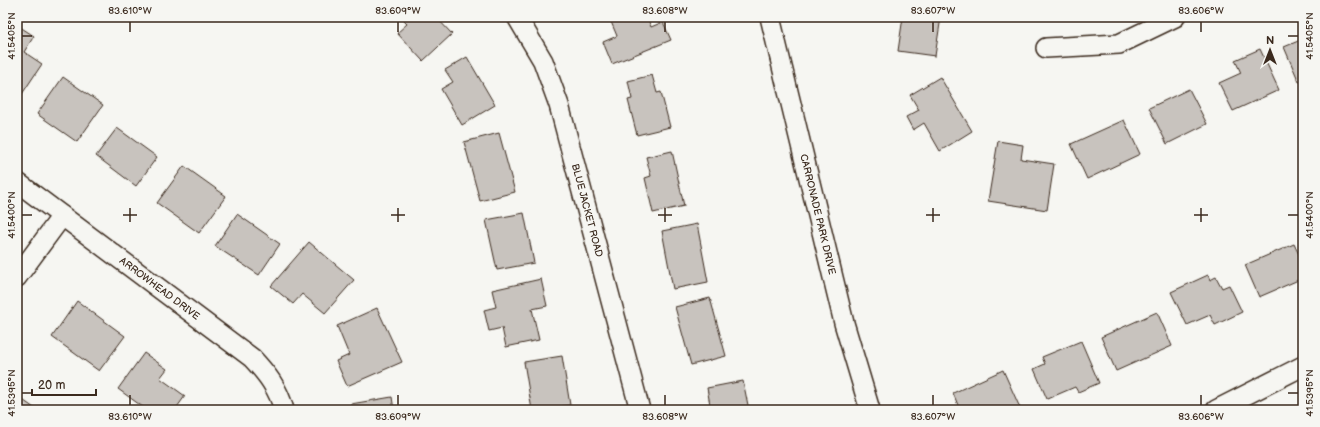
<svg xmlns="http://www.w3.org/2000/svg" width="1320" height="427" viewBox="0 0 1320 427" font-family="'Balsamiq Sans',sans-serif">
<style>
.building{fill:#c8c3be;stroke:#3b2a1e}
.lines{fill:none;stroke-linecap:round;stroke-linejoin:round}
.street-casing{stroke:#3b2a1e;stroke-width:22}
.street{stroke:#f6f6f2;stroke-width:19}
.ticks{fill:none;stroke:#3b2a1e;stroke-width:1.5}
.labels{text-anchor:middle;dominant-baseline:central;stroke-width:4;stroke-linejoin:round;paint-order:stroke}
.street-label{font-size:10px;fill:#3b2a1e;stroke:#f6f6f2}
.neatline{fill:none;stroke:#3b2a1e;stroke-width:1.5}
.ticks-label{font-size:10px;text-anchor:middle;fill:#3b2a1e}
</style>
<rect width="100%" height="100%" fill="#f6f6f2"/>
<filter id="ink" filterUnits="userSpaceOnUse"><feTurbulence type="fractalNoise" baseFrequency=".025" numOctaves="2"/><feDisplacementMap in="SourceGraphic" scale="8" xChannelSelector="R" yChannelSelector="G"/><feConvolveMatrix kernelMatrix="1 2 1 2 8 2 1 2 1" color-interpolation-filters="sRGB"/></filter>
<g filter="url(#ink)">
<path class="building" d="M400,17H436L452,34L423,61L397,33L407,24Z
M609,17H647L651,27L663,22L671,40L612,64L603,42L617,36Z
M903,17H941L935,56L898,51Z
M17,25L34,36L24,52L42,64L20,97L17,95Z
M1303,39V81L1299,82L1284,47Z
M1260,49L1279,90L1233,111L1219,83L1241,73L1235,60Z
M467,57L495,105L462,125L441,89L453,82L445,70Z
M652,75L657,93L661,92L670,127L637,135L628,100L632,99L628,81Z
M63,77L103,105L77,142L37,114Z
M940,77L972,131L940,151L924,123L913,130L906,117L919,110L910,95Z
M1189,89L1207,124L1167,144L1149,108Z
M1124,120L1140,154L1087,179L1071,144Z
M117,128L157,157L136,186L96,156Z
M499,133L515,192L480,201L464,142Z
M998,141L1023,145L1021,159L1054,164L1047,210L988,201Z
M672,151L684,206L653,213L645,178L651,176L646,157Z
M184,166L226,196L199,233L157,203Z
M524,213L534,263L497,270L486,220Z
M237,214L280,244L259,275L215,246Z
M697,224L708,282L673,289L662,231Z
M309,242L354,280L325,313L302,294L293,304L271,286Z
M1294,244L1303,263V278L1259,297L1245,265Z
M1208,275L1210,280L1216,277L1222,288L1229,285L1242,312L1215,325L1210,315L1187,325L1171,292Z
M541,279L547,306L532,309L539,340L506,347L502,328L489,331L484,310L496,307L492,290Z
M710,298L726,356L691,365L675,307Z
M77,301L125,336L99,371L52,337Z
M377,308L402,362L347,386L336,361L349,355L337,326Z
M1157,312L1172,346L1116,371L1101,337Z
M1081,341L1099,383L1078,392L1075,387L1047,399L1034,369L1045,364L1042,357Z
M144,353L167,369L160,378L185,396L175,410H147L118,389Z
M562,356L570,405L541,410H532L524,362Z
M1003,370L1021,410H960L953,393Z
M743,381L749,410H711L707,388Z
M17,396L37,410H17Z
M392,397L394,410H352L351,404Z"/>
<g class="lines">
<defs>
<g id="street">
<path id="s1" d="M517,17L543,61L559,105L640,410"/>
<path id="s2" d="M770,17L844,323L870,410"/>
<path d="M1046,48L1119,44L1175,17"/>
<path id="s3" d="M17,182L252,358C267,374 278,388 284,410"/>
<path d="M17,277L62,216"/>
<path d="M1216,410L1303,366"/>
</g>
</defs>
<use href="#street" class="street-casing"/>
<use href="#street" class="street"/>
</g>
</g>
<path class="ticks" d="M130,22V32M398,22V32M665,22V32M933,22V32M1201,22V32M22,36H32M1288,36H1298M130,208V222M398,208V222M665,208V222M933,208V222M1201,208V222M22,215H32M123,215H137M391,215H405M658,215H672M926,215H940M1194,215H1208M1288,215H1298M22,393H32M1288,393H1298M130,395V405M398,395V405M665,395V405M933,395V405M1201,395V405"/>
<g class="labels">
<g class="street-label">
<text stroke="none"><textPath href="#s1" startOffset="207">BLUE JACKET ROAD</textPath></text>
<text stroke="none"><textPath href="#s2" startOffset="203">CARRONADE PARK DRIVE</textPath></text>
<text stroke="none"><textPath href="#s3" startOffset="178">ARROWHEAD DRIVE</textPath></text>
</g>
</g>
<rect width="1320" height="427" fill="none" stroke="#f6f6f2" stroke-width="44"/>
<g transform="translate(1270 50)" stroke="#f6f6f2" stroke-width="3" paint-order="stroke">
<path d="M0-3L7 15L0 10L-7 15Z" fill="#3b2a1e"/>
<text y="-6" font-size="11" font-weight="bold" text-anchor="middle" fill="#3b2a1e">N</text>
</g>
<path d="M32 389v6h64v-6" fill="none" stroke="#3b2a1e" stroke-width="2"/>
<text x="38" y="389" font-size="12" fill="#3b2a1e" stroke="#f6f6f2" stroke-width="3" paint-order="stroke">20 m</text>
<rect x="22" y="22" width="1276" height="383" class="neatline"/>
<g class="ticks-label">
<text x="130" y="14">83.610°W</text>
<text x="398" y="14">83.609°W</text>
<text x="665" y="14">83.608°W</text>
<text x="933" y="14">83.607°W</text>
<text x="1201" y="14">83.606°W</text>
<text transform="translate(11 36) rotate(-90)" y="4">41.5405°N</text>
<text transform="translate(1309 36) rotate(-90)" y="4">41.5405°N</text>
<text transform="translate(11 215) rotate(-90)" y="4">41.5400°N</text>
<text transform="translate(1309 215) rotate(-90)" y="4">41.5400°N</text>
<text transform="translate(11 393) rotate(-90)" y="4">41.5395°N</text>
<text transform="translate(1309 393) rotate(-90)" y="4">41.5395°N</text>
<text x="130" y="420">83.610°W</text>
<text x="398" y="420">83.609°W</text>
<text x="665" y="420">83.608°W</text>
<text x="933" y="420">83.607°W</text>
<text x="1201" y="420">83.606°W</text>
</g>
</svg>
